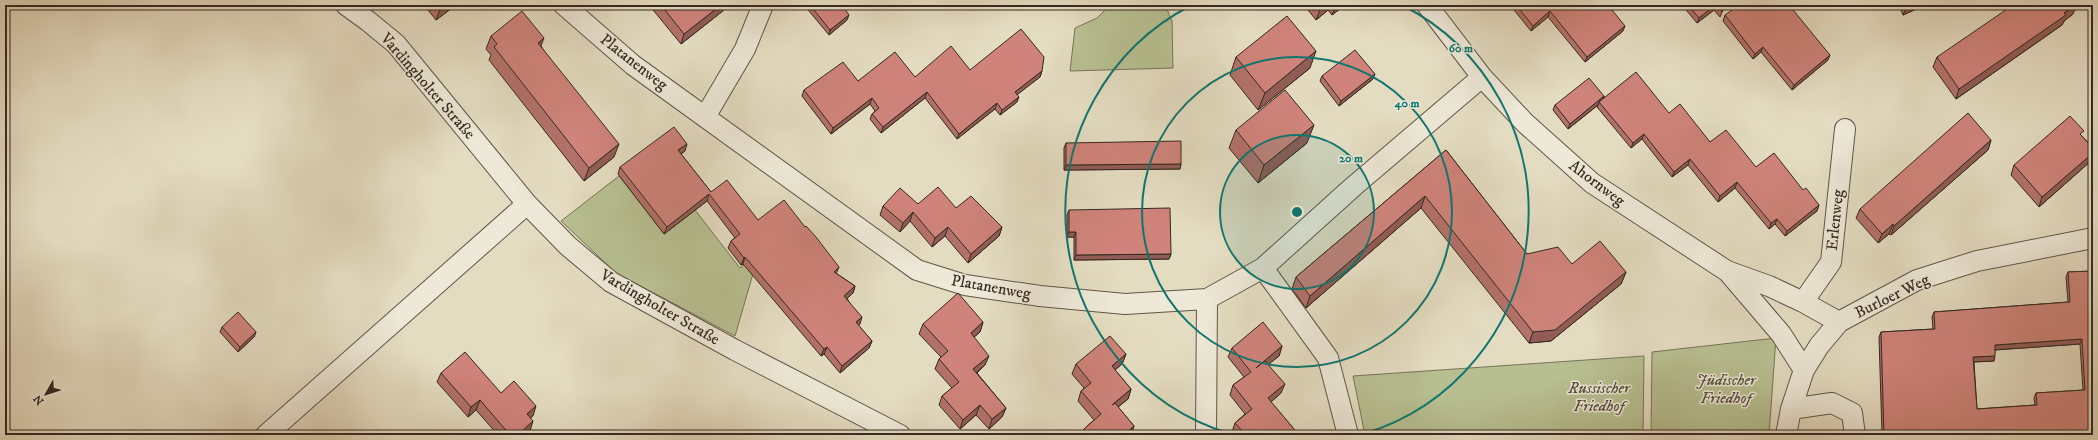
<svg xmlns="http://www.w3.org/2000/svg" width="2098" height="440" viewBox="0 0 2098 440" font-family="'IM FELL DW Pica',serif">
<style>
.green{fill:#b7bf91;stroke:#767459}
.lines{fill:none;stroke-linecap:round;stroke-linejoin:round}
.street-casing{stroke:#605649;stroke-width:22}
.street{stroke:#ede8d7;stroke-width:20}
.wall{fill:#b27169;stroke:#342921;fill-rule:evenodd}
.shaded-wall{fill:#915c55;stroke:#342921}
.building{fill:#cf837a;stroke:#342921;fill-rule:evenodd}
.ring{fill:none;stroke:#0f766e;stroke-width:2}
.labels{text-anchor:middle;dominant-baseline:central;stroke-width:3;stroke-linejoin:round;paint-order:stroke}
.street-label{font-size:16px;fill:#342921;stroke:#ede8d7}
.park-label{font-size:16px;font-style:italic;fill:#554e3d;stroke:#ede8d7}
.centre{fill:#0f766e;stroke:#ede8d7;stroke-width:2}
.ring-label{font-size:12px;text-anchor:middle;font-weight:bold;fill:#0f766e;stroke:#ede8d7;stroke-width:3;stroke-linejoin:round;paint-order:stroke}
</style>
<rect width="100%" height="100%" fill="#e4dcc1"/>
<filter id="stains"><feTurbulence type="fractalNoise" baseFrequency=".005" numOctaves="4"/><feColorMatrix values="0 0 0 0 .2 0 0 0 0 .09 0 0 0 0 .02 0 0 0 .5 -.17"/></filter>
<radialGradient id="worn" r=".72"><stop offset=".6" stop-color="#630" stop-opacity="0"/><stop offset="1" stop-color="#630" stop-opacity=".3"/></radialGradient>
<path class="green" d="M1110,5H1165L1172,21L1173,68L1070,71L1075,28L1097,18Z
M619,176L664,234L695,210L740,268L759,253L735,336L616,273L561,221Z
M1776,338L1769,435H1651L1652,352Z
M1644,356L1643,435H1365L1353,376Z"/>
<g class="lines">
<defs>
<path id="street" d="M346,5L368,21L396,44L527,204L568,246L611,282L735,350L900,435
M564,5L633,65L917,270L965,285L1040,296L1125,304L1207,299L1263,268L1354,186L1482,77
M1427,5L1482,77L1525,123L1592,183L1727,271L1769,286L1803,302L1839,322
M705,117L745,49L763,5
M1263,268L1328,358L1348,435
M1729,273L1781,334L1804,370
M1803,302L1831,262L1845,129
M1791,409L1832,403L1852,413L1855,435
M266,435L527,204
M1206,435L1207,299
M1786,435L1791,409L1804,370L1819,346L1839,322L1917,280L1977,261L2093,238"/>
</defs>
<use href="#street" class="street-casing"/>
<use href="#street" class="street"/>
</g>
<path class="wall" d="M424,5H456L436,20Z
M649,5H725L724,10L681,44Z
M804,5H842L847,20L829,35Z
M1304,5H1345L1332,15L1328,10L1316,20Z
M1510,5H1608L1623,31L1585,62L1548,17L1531,31Z
M1682,5H1725L1720,17L1714,10L1697,23Z
M1899,5H1925L1903,15Z
M2073,14L2064,21L2062,25L1956,99L1933,67L1937,57Z
M1725,15L1828,60L1792,90L1761,52L1753,59L1723,21Z
M491,36L541,46L614,157L584,181L489,60L491,55L486,49Z
M1236,57L1310,68L1258,110L1230,75Z
M970,70L1042,71L1040,77L1017,94V102L1000,115L995,109L957,139L925,98L881,133L870,119L872,114L875,111L870,104L831,134L802,96L804,90L858,81L915,77Z
M1322,76L1373,79L1339,106L1320,81Z
M1604,96V98L1669,113L1710,142L1756,167L1803,190L1819,205L1817,211L1785,236L1775,224L1769,229L1735,188L1718,202L1688,165L1672,177L1642,139L1631,148L1597,107L1598,105L1568,129L1553,110L1555,105Z
M1236,130L1307,143L1258,183L1229,148Z
M2082,136L2093,148V156L2092,160L2039,207L2011,175L2014,165Z
M1991,140L1988,150L1891,235L1889,234L1878,243L1856,218L1860,209Z
M1066,143L1181,164L1180,169L1064,170V148Z
M1446,150L1527,254L1572,264L1626,272L1621,284L1551,341L1529,343L1421,208L1306,308L1292,289L1296,277Z
M685,151L681,154L711,192L758,220L855,286L853,293L847,298L860,324L858,325L872,341L869,348L840,373L824,354L821,356L743,264L741,265L728,248L731,241L735,238L707,201L664,234L618,174L620,167Z
M883,206L956,208L1002,227L999,236L968,263L945,236L932,247L910,221L900,232L880,215Z
M1069,210L1171,254L1169,259L1074,260V237H1067V215Z
M2093,271V435H1882L1879,337L1881,332L1933,329L1932,317L1934,312L2068,302L2066,277L2068,272ZM2080,344L2083,390L2036,393L2034,398L2035,405L1977,409L1974,362L1994,361L1995,350Z
M983,322L980,332L974,337L985,365L977,373L1006,408L1002,417L989,429L976,415L960,429L939,405L942,396L952,388L935,369L939,359L941,357L919,334L923,324Z
M222,327L256,332L254,337L238,352L220,332Z
M1282,346L1279,356L1268,364L1281,393L1271,402L1299,435H1234L1232,432L1235,423L1245,414L1230,395L1233,385L1244,377L1228,357L1232,348Z
M1126,354L1122,364L1115,370L1131,389L1128,399L1118,407L1134,426L1131,435H1081L1084,429L1094,420L1078,401L1081,391L1084,388L1072,374L1076,364Z
M441,373L501,393L533,416L530,418V431L525,435H498L476,410L468,417L437,382Z"/>
<path class="shaded-wall" d="M444,5H456L436,20L441,7Z
M721,5H725L724,10L681,44L684,34Z
M1322,5H1330L1328,10L1316,20Z
M1336,5H1345L1332,15Z
M1715,5L1714,10L1697,23L1699,18Z
M1909,5H1925L1903,15L1907,6Z
M2077,5L2073,14L2064,21L2062,25L1956,99L1959,89L2064,13Z
M1550,11L1548,17L1531,31L1533,26Z
M849,15L847,20L829,35L830,30Z
M1625,26L1623,31L1585,62L1587,57Z
M544,38L539,51L538,43Z
M1763,47L1761,52L1753,59L1755,54Z
M1316,51L1310,68L1258,110L1265,93Z
M1830,55L1828,60L1792,90L1794,85Z
M1042,71L1040,77L1013,98L1015,92Z
M1375,74L1373,79L1339,106L1341,101Z
M927,92L925,98L881,133L883,127Z
M1604,96L1602,102H1599L1598,105L1568,129L1570,124Z
M1019,97L1017,102L1000,115L1002,110Z
M872,98L870,104L831,134L833,128Z
M997,103L995,109L957,139L959,134Z
M1314,125L1307,143L1258,183L1264,165Z
M1644,134L1642,139L1631,148L1633,143Z
M1991,140L1988,150L1891,235L1894,226Z
M619,144L614,157L584,181L589,168Z
M687,144L685,151L676,157L678,150Z
M2093,153V156L2092,160L2039,207L2042,197Z
M1690,159L1688,165L1672,177L1674,172Z
M1181,164L1180,169L1064,170L1066,165Z
M1737,182L1735,188L1718,202L1720,196Z
M709,194L707,201L664,234L667,227Z
M1425,196L1421,208L1306,308L1310,296Z
M1819,205L1817,211L1785,236L1787,231Z
M913,212L910,221L900,232L903,223Z
M1777,219L1775,224L1769,229L1771,223Z
M1893,224L1889,234L1878,243L1882,234Z
M948,227L945,236L932,247L935,238Z
M1002,227L999,236L968,263L971,254Z
M1069,232H1076L1074,237H1067Z
M1171,254L1169,259L1074,260L1076,255Z
M745,257L743,264L741,265L744,258Z
M839,267L836,274L834,272Z
M1626,272L1621,284L1551,341L1529,343L1533,332Z
M855,286L853,293L842,303L844,296Z
M862,317L860,324L853,329L856,322Z
M983,322L980,332L967,343L971,333Z
M256,332L254,337L238,352L240,347Z
M2082,339L2080,344L1993,350L1995,345Z
M872,341L869,348L840,373L842,366Z
M1282,346L1279,356L1252,378L1256,368Z
M827,347L824,354L821,356L824,349Z
M1126,354L1122,364L1108,375L1112,366Z
M989,356L985,365L970,378L973,369Z
M1995,356L1994,361L1972,362L1973,357Z
M1285,384L1281,393L1264,408L1268,398Z
M1131,389L1128,399L1108,415L1112,405Z
M480,400L476,410L468,417L471,407Z
M980,405L976,415L960,429L963,420Z
M536,406L533,416L524,424L527,414Z
M1006,408L1002,417L989,429L992,419Z
M533,421L530,431L525,435H518Z
M1134,426L1131,435H1125L1126,433Z"/>
<path class="building" d="M439,5H444L441,7Z
M661,5H721L684,34Z
M810,5H842L849,15L830,30Z
M1516,5H1608L1625,26L1587,57L1550,11L1533,26Z
M1688,5H1715L1699,18Z
M1716,5H1725L1722,12Z
M1739,5H1782L1784,7L1786,5H1789L1830,55L1794,85L1763,47L1755,54L1725,15Z
M2013,5H2076L2064,13L2066,15L1959,89L1937,57Z
M522,11L544,38L538,43L619,144L589,168L494,47L497,44L491,36Z
M1287,16L1316,51L1265,93L1236,57Z
M1021,29L1044,57L1042,71L1015,92L1019,97L1002,110L997,103L959,134L927,92L883,127L872,114L879,108L872,98L833,128L804,90L843,62L858,81L895,52L915,77L951,46L970,70Z
M1355,50L1375,74L1341,101L1322,76Z
M1636,72L1669,113L1680,104L1710,142L1726,130L1756,167L1774,153L1803,190L1806,188L1819,205L1787,231L1777,219L1771,223L1737,182L1720,196L1690,159L1674,172L1644,134L1633,143L1599,102Z
M1589,78L1604,96L1570,124L1555,105Z
M1285,90L1314,125L1264,165L1236,130Z
M1968,113L1991,140L1894,226L1893,224L1882,234L1860,209Z
M2070,116L2084,131L2080,134L2093,148V153L2042,197L2014,165Z
M674,127L687,144L678,150L711,192L727,180L758,220L784,200L805,227L806,226L816,237L839,267L834,272L855,286L844,296L862,317L856,322L872,341L842,366L827,347L824,349L745,257L744,258L731,241L740,234L709,194L667,227L620,167Z
M1181,141V164L1066,165V143Z
M1446,150L1527,254L1558,247L1572,264L1600,241L1626,272L1555,330L1533,332L1425,196L1310,296L1296,277Z
M938,187L956,208L971,196L1002,227L971,254L948,227L935,238L913,212L903,223L883,206L900,188L918,204Z
M1170,208L1171,254L1076,255V232H1069V210Z
M2093,271V435H1884L1881,332L1935,329L1934,312L2070,302L2068,272ZM2082,339L2085,390L2036,393L2037,405L1977,409L1973,357L1995,356V345Z
M958,293L983,322L971,333L989,356L973,369L1006,408L992,419L980,405L963,420L942,396L959,382L939,359L948,351L923,324Z
M238,312L256,332L240,347L222,327Z
M1263,322L1282,346L1256,368L1265,361L1285,384L1268,398L1299,435H1246L1235,423L1252,409L1233,385L1251,372L1232,348Z
M1110,336L1126,354L1112,366L1131,389L1112,405L1115,403L1134,426L1126,433L1128,435H1089L1084,429L1101,414L1081,391L1091,383L1076,364Z
M465,352L501,393L514,381L536,406L527,414L533,421L518,435H510L480,400L471,407L441,373Z"/>
<circle cx="1297" cy="212" r="77" fill="#0f766e" fill-opacity=".12"/>
<g class="ring">
<circle cx="1297" cy="212" r="77"/>
<circle cx="1297" cy="212" r="155"/>
<path d="M1231 434A232 232 0 0 1 1192 5M1402 5A232 232 0 0 1 1363 434"/>
</g>
<g class="labels">
<g class="street-label">
<text transform="translate(634 62) rotate(38)">Platanenweg</text>
<text transform="translate(428 86) rotate(49)">Vardingholter Straße</text>
<text transform="translate(1597 183) rotate(37)">Ahornweg</text>
<text transform="translate(1835 220) rotate(-84)">Erlenweg</text>
<text transform="translate(991 287) rotate(10)">Platanenweg</text>
<text transform="translate(1892 296) rotate(-26)">Burloer Weg</text>
<text transform="translate(660 307) rotate(30)">Vardingholter Straße</text>
</g>
<g class="park-label">
<text x="1726" y="380">Jüdischer<tspan x="1726" dy="18">Friedhof</tspan></text>
<text x="1599" y="388">Russischer<tspan x="1599" dy="18">Friedhof</tspan></text>
</g>
</g>
<circle cx="1297" cy="212" r="6" class="centre"/>
<g class="ring-label">
<text x="1461" y="52">60 m</text>
<text x="1407" y="107">40 m</text>
<text x="1351" y="162">20 m</text>
</g>
<rect width="2098" height="440" fill="none" stroke="#e4dcc1" stroke-width="20"/>
<rect x="6" y="6" width="2086" height="428" fill="none" stroke="#342921" stroke-width="2"/>
<rect x="10" y="10" width="2078" height="420" fill="none" stroke="#342921"/>
<g transform="translate(46 394) rotate(231)" stroke="#ede8d7" stroke-width="3" paint-order="stroke">
<path d="M0-3L7 15L0 10L-7 15Z" fill="#342921"/>
<text y="-6" font-size="11" font-weight="bold" text-anchor="middle" fill="#342921">N</text>
</g>
<rect width="100%" height="100%" filter="url(#stains)"/>
<rect width="100%" height="100%" fill="url(#worn)"/>
</svg>
